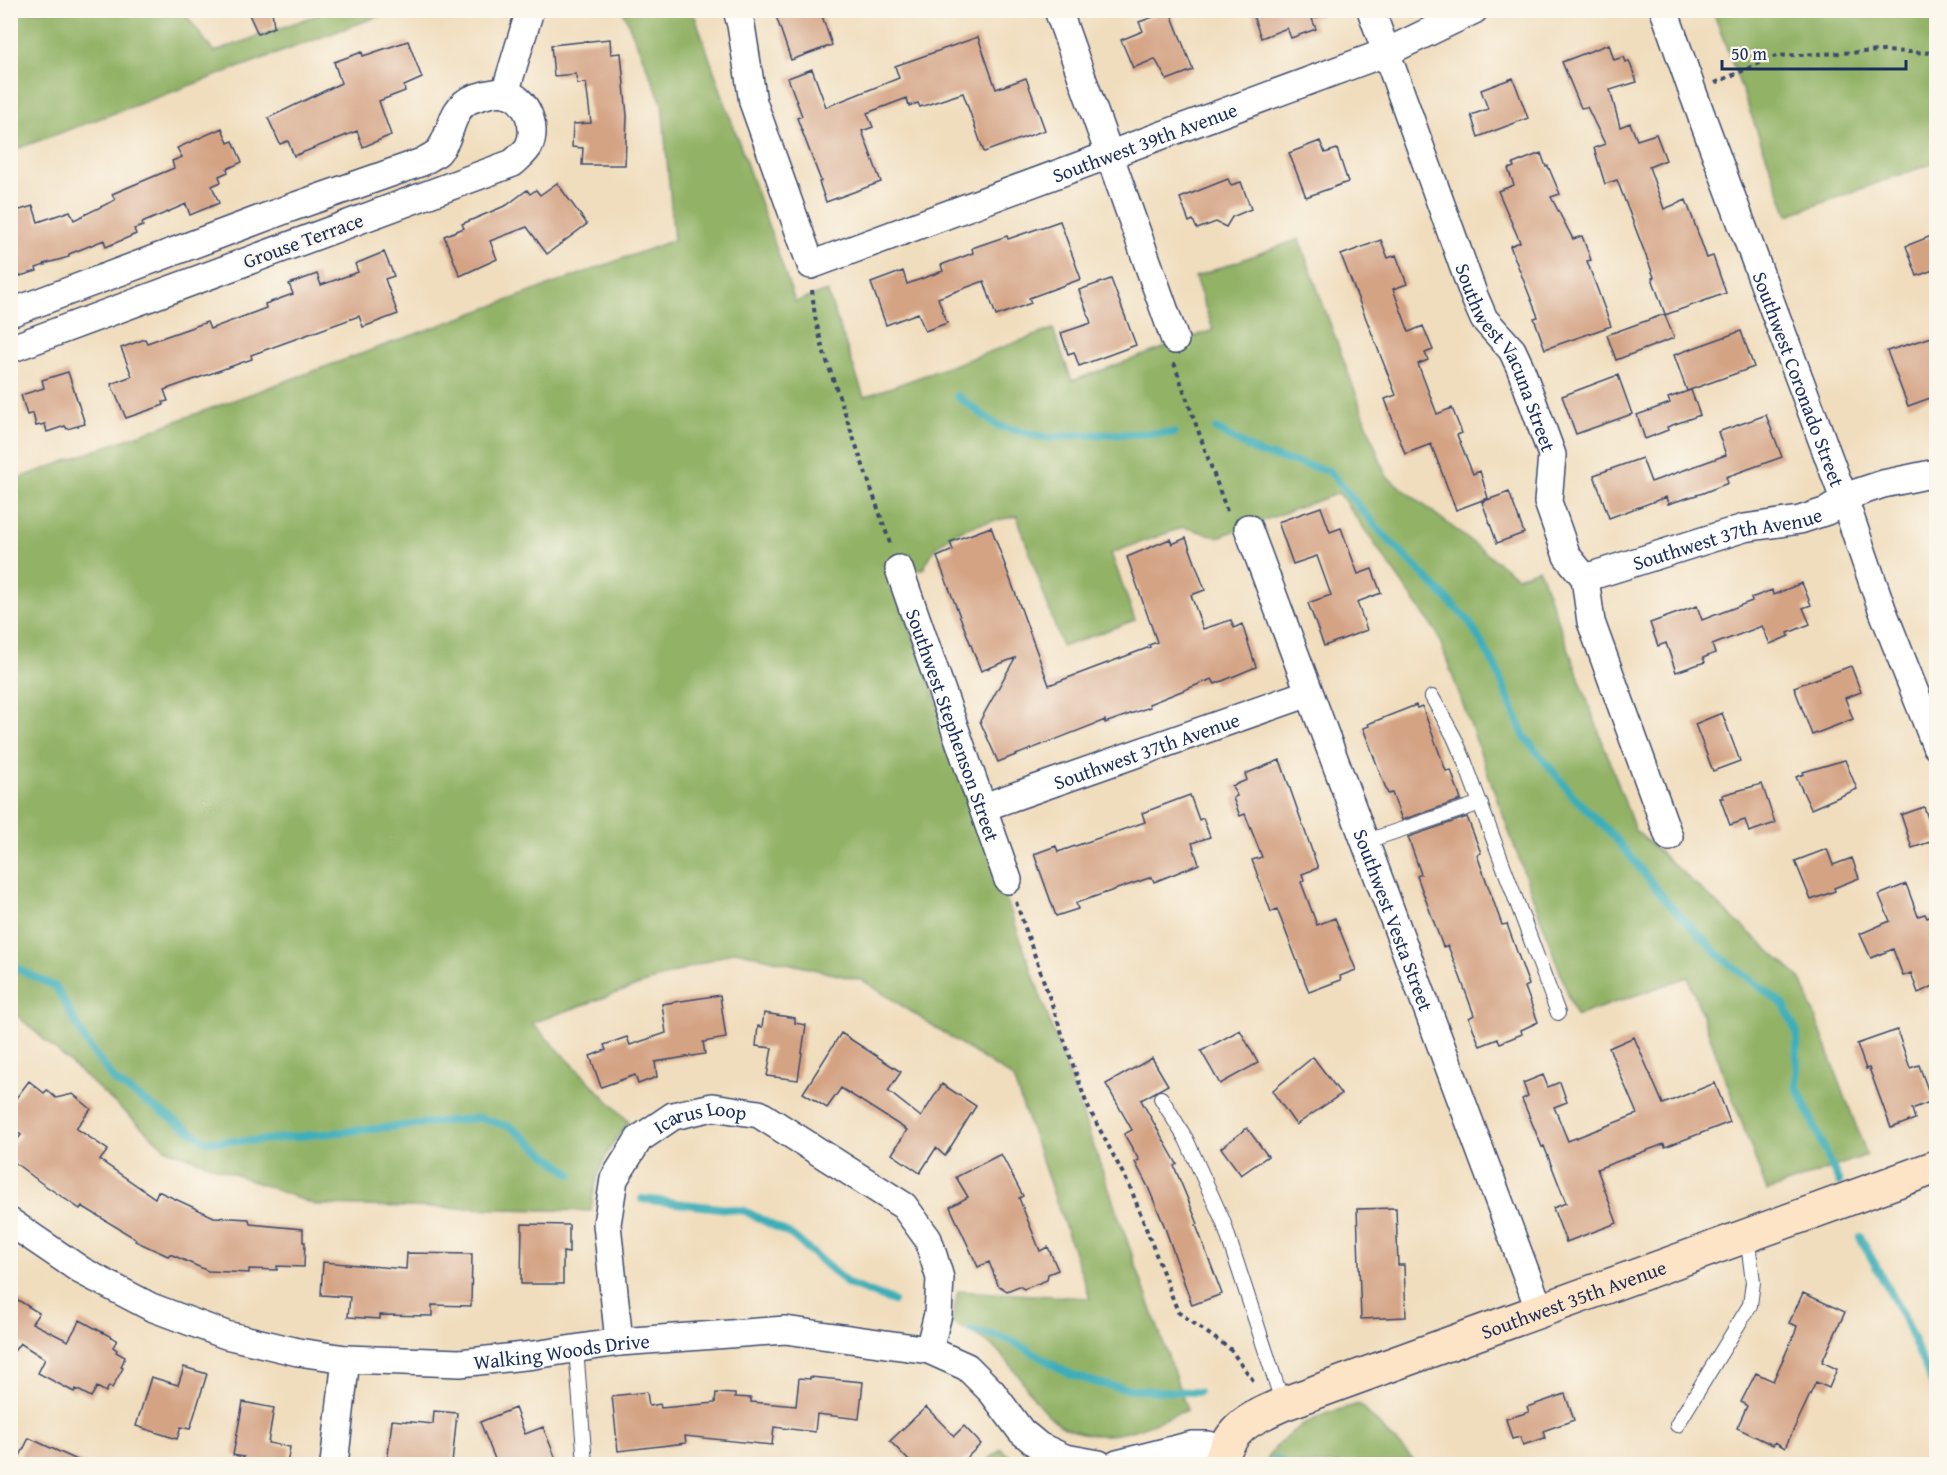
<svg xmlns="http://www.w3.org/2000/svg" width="1947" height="1475" viewBox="0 0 1947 1475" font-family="'Gentium Book Plus',serif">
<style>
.forest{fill:#92b266;stroke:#567062;stroke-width:1.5}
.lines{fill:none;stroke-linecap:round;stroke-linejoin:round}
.stream{stroke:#3eaeb8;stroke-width:8}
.building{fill:#d4a384}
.lane-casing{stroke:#3b496c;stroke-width:16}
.street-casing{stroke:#3b496c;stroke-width:30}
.secondary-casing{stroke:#3b496c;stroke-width:36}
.path{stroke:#3b496c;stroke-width:4;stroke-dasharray:4.5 4.5;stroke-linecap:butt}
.lane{stroke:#fff;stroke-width:14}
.street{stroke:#fff;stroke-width:27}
.secondary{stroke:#fee4c6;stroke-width:33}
.labels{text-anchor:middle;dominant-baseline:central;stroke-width:4.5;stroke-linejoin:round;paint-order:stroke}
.street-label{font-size:20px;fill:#1b2f5e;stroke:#fbf7ec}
</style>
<rect width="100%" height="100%" fill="#fbf7ec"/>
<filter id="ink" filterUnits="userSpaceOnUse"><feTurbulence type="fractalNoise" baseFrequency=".0167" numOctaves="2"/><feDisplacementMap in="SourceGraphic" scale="12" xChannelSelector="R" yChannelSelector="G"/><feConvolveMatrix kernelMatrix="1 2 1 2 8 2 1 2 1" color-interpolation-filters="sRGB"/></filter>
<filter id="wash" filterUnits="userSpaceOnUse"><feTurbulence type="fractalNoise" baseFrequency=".008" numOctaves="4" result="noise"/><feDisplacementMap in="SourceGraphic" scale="24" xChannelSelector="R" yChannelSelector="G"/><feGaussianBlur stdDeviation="1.35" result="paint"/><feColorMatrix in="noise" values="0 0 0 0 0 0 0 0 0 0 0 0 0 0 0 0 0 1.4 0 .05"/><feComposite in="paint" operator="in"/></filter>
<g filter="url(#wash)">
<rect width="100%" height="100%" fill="#f0ddbd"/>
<path class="forest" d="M13,11H183L214,52L328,11H393L11,151L10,13Z
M623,11H693L795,302L827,291L864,397L1053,329L1072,381L1213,330L1195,277L1299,239L1386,476L1517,577L1539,569L1635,830L1801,979L1867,1155L1767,1191L1688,977L1576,1016L1437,633L1339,493L1218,537L1184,527L1111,553L1135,620L1062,647L1017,516C979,524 940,528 924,568L893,579L1187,1410C1161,1419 1132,1435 1104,1435C1042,1437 1034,1387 999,1352C986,1339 968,1331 952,1323L958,1291L1090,1298L1013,1078L864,981L736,951L532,1023L629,1122C606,1148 594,1176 591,1211L316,1205L165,1148L11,1010V481L674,240L662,103Z
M1713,11H1936V162L1788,215Z
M1359,1404L1417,1464H1264C1284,1428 1320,1414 1359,1404Z
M1001,1449L1019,1464H984Z"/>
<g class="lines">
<path class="stream" d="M957,396L998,426L1048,438L1079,435L1174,433
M1216,429L1259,453L1329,471L1381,532L1468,620L1495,666L1524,736L1576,799L1616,839L1668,903L1722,958L1784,1005L1797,1033V1087L1839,1182
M10,965L56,987L89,1047L116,1082L206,1141H253L480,1118L511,1127L571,1174
M642,1199L745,1211L793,1236L848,1284L893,1301
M1860,1237L1903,1316L1936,1392
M971,1330C984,1334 999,1335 1011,1341C1034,1351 1052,1367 1076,1376C1119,1392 1152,1391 1198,1392
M1276,1459L1284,1464"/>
</g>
<g id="blocks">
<path class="building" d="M247,10H272L274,27L258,34Z
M774,10H820L832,45L791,60Z
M1251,10H1328L1329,13L1312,19L1316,29L1291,38L1287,28L1261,38Z
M1170,11L1193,70L1167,80L1155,59L1133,68L1121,40L1143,31L1139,22Z
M978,37L996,89L1026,78L1045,130L984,152L963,93L920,107L918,103L909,106L907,98L867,113L873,127L862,131L881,182L826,202L819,182L821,181L797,118L802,116L788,78L812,69L826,107L899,78L895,66Z
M610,39L611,54L621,53L627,116L625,165H582L583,148L572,147L573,124L591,123L586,83L577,84L576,74L554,76L551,45Z
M408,41L422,78L404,86L405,91L379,101L391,135L363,147L357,131L294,156L288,141L280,144L268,118L341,83L334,62L362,52L363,56Z
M1609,44L1614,60L1624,57L1626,62L1629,61L1637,82L1610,90L1620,127L1630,123L1637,140L1656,134L1666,160L1649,167L1664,209L1686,200L1707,258L1713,256L1726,293L1665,315L1674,338L1616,360L1607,335L1665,314L1652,278L1654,277L1617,180L1605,184L1594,148L1605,144L1587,107L1581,108L1562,62Z
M1513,78L1528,118L1478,137L1471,115L1488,109L1481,90Z
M222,128L228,143L233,141L242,162L227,169L228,172L219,176L221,182L212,186L219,203L190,215L186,204L142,223L143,226L134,229L136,234L106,247L104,240L69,254V257L44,264L45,265L36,268L37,271L10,279V213L33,206L38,222L70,211L74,220L115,200L112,194L174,168L172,161L182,157L177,148Z
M1320,141L1325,153L1337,149L1348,182L1306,197L1289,153Z
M1541,153L1546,167L1548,166L1560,194L1551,197L1573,239L1582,236L1591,260L1587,261L1611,326L1545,349L1534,318L1538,317L1510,246L1520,242L1498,191L1514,185L1508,169L1514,167L1513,164Z
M1228,179L1231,185L1241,182L1251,209L1232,217L1226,227L1216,222L1197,229L1193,220L1189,222L1180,198Z
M557,183L587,224L547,254L527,227L490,241L497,259L460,276L444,236L464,228L462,224L507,205L527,190L530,194L536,190L540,195Z
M1060,221L1081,279L1029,298L1031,303L996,316L984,281L938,298L947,323L925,331L918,313L886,325L871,283L903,271L907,284L943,271L941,265L973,253L972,248L1007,236L1008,239Z
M1936,234V269L1917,276L1906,246Z
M1381,240L1388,258L1396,255L1407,284L1393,289L1409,332L1423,326L1433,350L1425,353L1428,360L1418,364L1437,414L1452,408L1462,433L1457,435L1473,474L1480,471L1488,498L1456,510L1431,444L1405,454L1385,399L1396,395L1341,255Z
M384,252L394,276L385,279L398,314L363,327L359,316L251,355L252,359L164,390L168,401L163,402L164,405L126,418L111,384L132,376L121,348L145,339L147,343L207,322L210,329L266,308L265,304L293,294L289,284L317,274L321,285L358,272L355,264Z
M1111,279L1136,345L1079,366L1074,352L1068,354L1061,333L1091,323L1079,290Z
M1741,331L1754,367L1687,391L1674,355Z
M1932,337L1936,350V396L1908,406L1887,351Z
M68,372L85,424L67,429L65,426L47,432L45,424L36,426L33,413L27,415L21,395L44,388L42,380Z
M1618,375L1632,414L1576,434L1562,396Z
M1691,390L1700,415L1667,427L1668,430L1645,439L1637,415L1670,403L1668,398Z
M1766,415L1782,457L1726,477L1728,483L1703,493L1668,504L1666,497L1609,518L1594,475L1642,458L1651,482L1726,455L1718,432Z
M1509,492L1524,533L1497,543L1482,502Z
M1321,507L1330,532L1341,528L1358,574L1372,569L1381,593L1357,602L1367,630L1324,646L1308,603L1331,595L1317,556L1293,564L1278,522Z
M991,527L1049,685L1150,647L1149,645L1157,642L1127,557L1170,539L1172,544L1186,538L1205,590L1191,595L1203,629L1231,620L1234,628L1242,624L1256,667L1215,684L1212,679L1149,704L1150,707L1105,723V720L998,762L980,721L1015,658L981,671L937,557L953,550L950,542Z
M1802,583L1811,605L1803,608L1810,624L1788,633L1789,636L1770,644L1762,626L1712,645L1715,653L1703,658L1705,662L1676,672L1666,643L1658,646L1650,623L1697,606L1702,620L1752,601L1751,598L1772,590L1773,595Z
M1851,666L1861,692L1845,698L1853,719L1812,735L1794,687Z
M1416,705L1417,708L1422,706L1446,771L1451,770L1461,800L1402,820L1392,793L1388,794L1363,728L1369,726L1368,724Z
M1722,713L1740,761L1713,771L1695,724Z
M1280,760L1318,868L1302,874L1304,880L1301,882L1317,925L1335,918L1356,970L1340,976L1341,980L1309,992L1277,909L1271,912L1252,860L1262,857L1245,814L1240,816L1233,798L1237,796L1232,786L1247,780L1245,774Z
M1845,760L1857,789L1811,809L1796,777L1804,774L1803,772Z
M1762,784L1775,823L1749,832L1745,820L1730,825L1720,798H1723L1722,795Z
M1190,795L1199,820L1203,818L1210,837L1192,843L1199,864L1154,882L1152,877L1076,903L1078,909L1056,916L1034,854L1056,846L1058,852L1145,822L1142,813Z
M1924,807L1936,840L1912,848L1901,815Z
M1467,817L1481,853L1477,855L1502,925L1507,924L1529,985L1525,987L1538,1022L1521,1030L1522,1034L1500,1043L1498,1039L1480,1046L1469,1018L1474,1015L1458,971L1448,946L1443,947L1417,876L1421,874L1408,837Z
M1827,849L1833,865L1852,858L1859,878L1834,888L1835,891L1811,900L1795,861Z
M1906,884L1918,916L1925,914L1927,918L1936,914V985L1918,993L1911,973L1903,976L1893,949L1871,958L1860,934L1890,921L1879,895Z
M720,995L726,1038L703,1042L705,1054L655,1062L657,1077L638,1084L635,1075L601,1087L590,1056L606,1050L604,1045L627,1037L630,1045L666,1033L662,1004Z
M764,1013L795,1018V1023L806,1025L798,1080L767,1076L772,1048L756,1046L758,1026L762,1027Z
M1240,1030L1258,1063L1220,1084L1201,1051Z
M1897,1030L1910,1068L1919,1065L1932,1101L1912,1109L1915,1119L1891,1128L1869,1068L1866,1069L1857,1044Z
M841,1033L901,1072L888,1091L921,1117L942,1084L976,1106L945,1156L936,1148L920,1173L892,1154L907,1130L841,1088L827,1108L803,1093Z
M1634,1037L1663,1104L1715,1083L1730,1122L1665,1147L1664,1144L1597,1169L1617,1223L1566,1242L1553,1208L1566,1203L1544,1146L1542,1147L1522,1099L1528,1096L1523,1083L1543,1075L1548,1087L1560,1082L1567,1102L1554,1107L1568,1141L1637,1114L1609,1048Z
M1313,1057L1341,1094L1296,1125L1272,1091Z
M1152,1058L1168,1085L1141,1100L1177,1164L1174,1166L1198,1224L1196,1225L1222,1294L1192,1305L1164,1225L1148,1187L1135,1162L1139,1160L1124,1134L1132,1130L1106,1084Z
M29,1081L44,1093L47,1090L56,1098L73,1094L91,1109L76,1128L108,1150L100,1160L155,1198L158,1191L214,1217L249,1219L250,1224L303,1229V1242H305L304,1267L277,1266V1270L249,1269V1273L208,1271L170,1254L168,1256L135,1241L136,1239L82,1206L80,1209L40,1182L10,1159V1149L21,1135L10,1127V1106Z
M1247,1128L1268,1156L1241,1175L1221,1148Z
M1001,1154L1023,1196L1019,1198L1040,1251L1048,1247L1058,1270L1048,1274L1047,1280L1024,1289L1019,1286L1007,1291L998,1285L989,1262L978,1267L950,1207L968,1197L956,1177Z
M1396,1208L1398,1265H1404L1406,1317L1361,1319L1357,1209Z
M522,1224L569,1225V1253L563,1252V1284H521Z
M407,1253L472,1254L471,1306L432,1305V1316L380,1315V1319L348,1317L350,1297L321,1295L323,1262L406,1269Z
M1803,1293L1845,1312L1822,1362L1837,1369L1829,1388L1816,1382L1785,1448L1775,1442L1773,1445L1737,1428L1747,1406L1741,1402L1756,1373L1773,1381L1795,1333L1797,1326L1789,1323Z
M10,1295L39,1313L32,1323L68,1341L80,1320L117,1340L113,1347L117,1350L116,1352L125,1357L121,1367L123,1368L112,1388L109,1386L106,1392L97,1387L91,1397L76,1389L74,1392L38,1373L45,1359L20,1343L10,1357Z
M184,1367L207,1374L190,1429L181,1427L177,1439L136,1426L151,1377L178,1385Z
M810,1377L863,1382L859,1419L817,1414L815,1432L774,1427L772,1445L685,1436L686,1443L618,1451L612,1396L647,1392L649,1406L660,1404L661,1408L715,1403L716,1393L735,1394V1397L751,1398V1402L796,1406L799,1378L810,1379Z
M1565,1394L1574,1420L1543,1431L1545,1438L1523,1445L1520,1437L1512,1439L1506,1419L1529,1412L1527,1407Z
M243,1402L274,1408L268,1443L290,1447L287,1464H242L244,1457L233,1455Z
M926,1407L954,1436L964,1426L981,1444L960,1464H912L890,1441Z
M515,1408L525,1434L543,1427L558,1464H497L480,1422Z
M434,1411L457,1413L452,1464H387L392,1420L433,1424Z
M29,1438L86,1464H16Z"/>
</g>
</g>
<g filter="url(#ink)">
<use href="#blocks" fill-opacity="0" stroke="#3b496c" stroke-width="1.5"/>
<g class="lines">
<defs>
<path id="lane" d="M1432,697L1454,737L1464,760L1558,1013
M1364,842L1481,803
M1161,1098L1186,1139L1223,1221L1283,1404
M576,1348L585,1464
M1677,1425L1750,1305L1753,1282L1747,1235"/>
<g id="street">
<path id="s1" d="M737,10L741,25L753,102L811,265L1387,52L1474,10"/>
<path d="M1058,10L1175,340"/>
<path id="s2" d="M1371,10L1474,296L1484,319L1512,350L1520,367L1552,455L1548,502L1567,556L1585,578L1591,622L1669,837"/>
<path id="s3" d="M1664,10L1693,93L1844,499L1882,609L1936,746"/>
<path d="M505,93L530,10"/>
<path d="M10,313L290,208L422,162C427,159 433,156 438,152C453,136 449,108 472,99C481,96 495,91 505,93C526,97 538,127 529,146C526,152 518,158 513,163L10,349"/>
<path id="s4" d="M1248,528L1540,1311"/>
<path id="s5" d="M899,569L1008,880"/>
<path id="s6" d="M1585,578L1744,528L1800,520L1827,511L1856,493L1883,484L1936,473"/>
<path id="s7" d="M984,807L1309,693"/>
<path id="s8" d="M10,1222L82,1271L151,1307L226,1335L298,1352L346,1359L460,1363L534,1355L619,1342L785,1330L929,1350L967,1367L992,1392L1021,1431L1039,1446L1065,1458L1099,1464"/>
<path id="s9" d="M619,1342L607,1224L614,1179L639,1139L673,1116L713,1107L759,1114L904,1206L928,1239L940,1278L938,1314L929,1350"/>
<path d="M334,1464L346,1359"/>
<path d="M1117,1464L1192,1445H1208L1224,1450"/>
</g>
<g id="secondary">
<path id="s10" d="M1220,1464C1230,1427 1249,1419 1283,1404L1936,1167"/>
</g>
</defs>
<use href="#lane" class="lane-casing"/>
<use href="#street" class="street-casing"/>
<use href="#secondary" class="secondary-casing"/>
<path class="path" d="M1715,83L1776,56L1883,51L1936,53
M812,290L815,317L823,350L891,546
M1174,363L1228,514
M1016,902L1087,1105L1131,1189L1178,1312L1230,1349L1255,1383"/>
<use href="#lane" class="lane"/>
<use href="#street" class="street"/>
<use href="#secondary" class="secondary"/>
</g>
</g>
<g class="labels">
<g class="street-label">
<text stroke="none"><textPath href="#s1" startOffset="622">Southwest 39th Avenue</textPath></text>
<text transform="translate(303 240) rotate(-20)">Grouse Terrace</text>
<text stroke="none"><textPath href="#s2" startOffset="374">Southwest Vacuna Street</textPath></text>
<text stroke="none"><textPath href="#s3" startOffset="393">Southwest Coronado Street</textPath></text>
<text stroke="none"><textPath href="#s6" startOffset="148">Southwest 37th Avenue</textPath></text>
<text stroke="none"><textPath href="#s5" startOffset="165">Southwest Stephenson Street</textPath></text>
<text stroke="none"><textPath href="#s7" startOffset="172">Southwest 37th Avenue</textPath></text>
<text stroke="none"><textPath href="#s4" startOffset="418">Southwest Vesta Street</textPath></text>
<text stroke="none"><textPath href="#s9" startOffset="279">Icarus Loop</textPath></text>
<text stroke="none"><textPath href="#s10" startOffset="400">Southwest 35th Avenue</textPath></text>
<text stroke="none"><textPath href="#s8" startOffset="584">Walking Woods Drive</textPath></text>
</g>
</g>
<rect width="1947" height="1475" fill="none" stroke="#fbf7ec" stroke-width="36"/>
<path d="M1722 60v9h184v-9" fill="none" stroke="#1b2f5e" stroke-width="3"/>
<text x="1731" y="60" font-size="18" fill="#1b2f5e" stroke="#fbf7ec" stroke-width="4.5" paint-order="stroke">50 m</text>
</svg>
